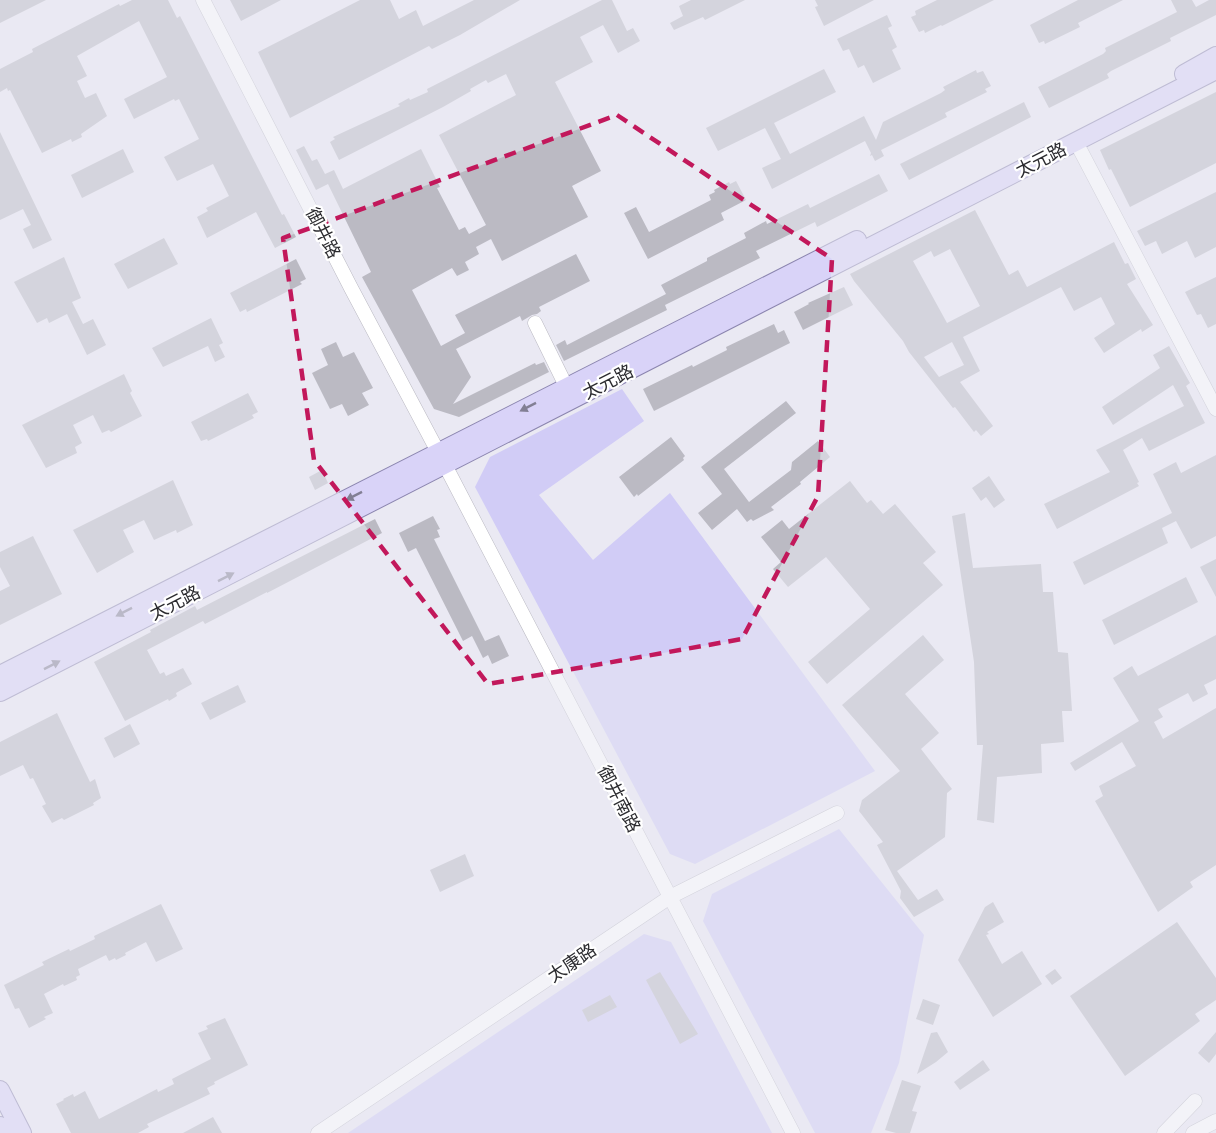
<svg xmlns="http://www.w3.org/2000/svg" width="1216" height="1133" viewBox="0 0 1216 1133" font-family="Bitter,'Noto Sans SC',serif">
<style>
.green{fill:#d1ccf6}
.building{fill:#bbbac3;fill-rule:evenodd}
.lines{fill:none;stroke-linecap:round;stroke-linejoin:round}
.minor-casing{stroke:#bab9c2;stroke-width:15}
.major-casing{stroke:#8b85af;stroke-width:20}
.minor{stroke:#fff;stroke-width:14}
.major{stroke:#d9d3f8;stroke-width:18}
.oneway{fill:#827f94}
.marked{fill:none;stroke:#c2185b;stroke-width:4.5;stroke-dasharray:12 8;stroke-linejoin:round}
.labels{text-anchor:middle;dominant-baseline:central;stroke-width:4.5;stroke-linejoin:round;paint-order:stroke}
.street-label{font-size:18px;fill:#2b2b2f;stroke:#fff}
</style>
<rect width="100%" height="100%" fill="#eae9f3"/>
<path class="green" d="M622,389L644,421L539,495L593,560L670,493L875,771L695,864L670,854L475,487L490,457Z
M839,829L924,935L899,1063L871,1133H815L703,921L712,894Z
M644,934L671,942L772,1133H348Z"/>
<path class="building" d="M0,0H46L0,23Z
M132,0H168L177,18L180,16L282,215L284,214L296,237L275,248L256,212L207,238L197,217L208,211L206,208L229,196L213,164L177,181L164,157L199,139L179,99L175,101L174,99L134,119L124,99L167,77L139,21L77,56L87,76L77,81L85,98L96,93L107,116L81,134L82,137L72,142L71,139L42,153L10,90L8,91L7,88L0,92V69L33,52L32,49L119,4L120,6Z
M230,0H281L241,21Z
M360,0H390L399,19L416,10L423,26L474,0H520L460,35L432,49L429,46L290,118L258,52Z
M602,0H612L627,31L633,28L640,41L618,53L603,25L580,37L593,62L555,82L601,171L572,186L588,217L502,261L491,239L476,247L479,254L465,262L469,270L457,276L452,268L412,290L441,346L465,333L455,315L576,254L590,281L539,307L541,311L537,314L532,315L522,321L520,316L456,349L471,377L453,404L535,363L536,365L544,362L549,372L459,417L434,409L362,277L371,272L328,184L316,190L296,150L304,146L312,161L317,159L325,174L334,170L343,189L421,149L440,187L437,188L459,230L465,227L469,234L486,225L439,135L516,95L506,74L488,83L486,80L470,89L471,91L443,107L339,160L330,142L335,139L333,137L400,106L398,104L409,98L410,100L428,92L427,89Z
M691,0H745L705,20L703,17L674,30L670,23L683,16L679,6Z
M815,0H874L824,26L815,7L818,6Z
M937,0H994L942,26L941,25L925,33L924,30L919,32L911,17L916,15L915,11Z
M1078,0H1123L1078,23L1080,27L1045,44L1044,41L1039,43L1030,25Z
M1171,0H1192L1196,7L1209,0H1216V15L1170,38L1171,41L1111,71L1107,74L1109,78L1049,108L1038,87L1103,54L1106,51L1105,48L1177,12Z
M887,15L892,26L888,28L897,47L892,50L901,69L873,83L864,65L858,68L849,49L843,51L837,39Z
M824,69L836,92L774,123L790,154L864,116L876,140L883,122L941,93L945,90L943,87L976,70L977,73L983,71L991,86L985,89L987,92L945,113L947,117L881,150L884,156L875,161L872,155L870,156L871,153L865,141L772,189L762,168L781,159L765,128L718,151L706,128Z
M1216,92V163L1130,207L1111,169L1109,170L1100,150Z
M1024,102L1031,117L909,180L900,164Z
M0,132L52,240L33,249L23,229L31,225L23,209L0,220Z
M123,149L134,172L82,198L71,175Z
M879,174L888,191L817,227L815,222L756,251L760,258L665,305L667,310L564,361L556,345L565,340L567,345L666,294L661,285L707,261V258L746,238L744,233L766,221L767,224L808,204L810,208Z
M736,181L746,200L721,213L724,220L648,259L624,213L636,207L649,232L711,200L709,195L715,192L714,190L729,182L730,184Z
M1216,192V247L1195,258L1187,241L1162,254L1156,241L1145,246L1137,231Z
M975,210L1009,275L1018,270L1027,287L1114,242L1125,264L1128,263L1136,279L1127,284L1153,325L1142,332L1141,329L1104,353L1094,338L1115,324L1101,297L1074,311L1061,287L963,337L980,371L960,382L993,426L981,436L976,430L974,432L955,407L953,408L909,352L903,341L854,281L850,274ZM950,249L980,306L947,323L913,261L931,251L934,257ZM952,342L964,365L939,377L924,357Z
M164,238L178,264L128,289L114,264Z
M64,257L81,298L72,302L83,324L93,319L106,345L87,355L67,314L49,323L47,318L37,323L14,282Z
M296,259L306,279L300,282L302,284L247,312L246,309L240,312L230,293Z
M1216,277V324L1208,328L1201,314L1197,315L1185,292Z
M844,287L853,305L803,330L794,312L809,304L808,303Z
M211,318L223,343L219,345L225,357L215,362L208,346L163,367L152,348Z
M774,324L778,333L784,330L790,343L654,411L643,389L692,365L693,367L727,350L726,347Z
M336,342L343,357L354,352L373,388L362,393L369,405L348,416L342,404L330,409L312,373L328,365L321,349Z
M1169,346L1190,383L1186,386L1205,423L1149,451L1142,438L1123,450L1139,482L1137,483L1139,486L1057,529L1044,504L1110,472L1096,450L1184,406L1173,385L1113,425L1102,407L1160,368L1153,355Z
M124,374L132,391L130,393L142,416L111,432L109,430L102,433L93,415L73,425L82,443L75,447L77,453L46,468L22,425Z
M248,393L258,412L252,415L254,418L208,441L207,439L201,441L191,422Z
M786,401L796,413L724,469L749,502L791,470L792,462L818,441L830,457L800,482L801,484L771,507L774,510L753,521L751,519L747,522L737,509L712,530L698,513L722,494L701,467Z
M671,437L685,456L683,458L684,460L638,496L637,494L634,497L619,477Z
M1216,455V536L1191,549L1176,521L1162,528L1168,543L1084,585L1073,562L1172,513L1153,474L1176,462L1181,473Z
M322,470L328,483L315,490L309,477Z
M989,476L1005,500L994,508L986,497L981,501L972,488Z
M173,480L193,525L177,533L176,530L154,540L144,520L123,530L134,552L97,573L73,530Z
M850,481L867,503L871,500L883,514L895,504L936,552L923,563L943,585L827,684L808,662L870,609L826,557L788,587L773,569L781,562L761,537L782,520L789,529Z
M965,513L973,568L1041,564L1043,592H1053L1058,652L1068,653L1072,711H1062L1064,742L1041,744L1042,773L997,777L994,823L977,820L983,745H977L974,662L952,516Z
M433,516L440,529L437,530L440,537L434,539L485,641L499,635L509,656L492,664L488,655L483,658L472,636L463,641L416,548L408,552L399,533Z
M375,519L382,533L267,593V592L205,624L203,621L147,650L160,674L164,672L166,676L183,668L192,684L176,693L177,696L169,701L168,699L125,721L94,662L151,632L150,630L195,606L197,610Z
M33,536L62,594L0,625V591L10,586L0,567V552Z
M1216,559V597L1200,567Z
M1186,577L1198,602L1114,645L1102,620Z
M923,635L944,660L905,694L939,733L921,749L952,789L947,793L945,837L897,871L918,900L937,889L944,900L914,917L900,898L901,891L877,845L883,842L859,811L862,800L900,771L842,705Z
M1216,635V679L1204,685L1208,694L1193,702L1188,693L1158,709L1163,717L1154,722L1163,739L1216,708V865L1190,882L1193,887L1158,912L1095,801L1103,796L1099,786L1136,766L1122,742L1075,771L1070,763L1139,721L1113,678L1132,666L1138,676Z
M238,685L246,702L210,720L201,703Z
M57,713L90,782L95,779L101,798L93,803L94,805L64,820L62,818L52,823L42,806L46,804L33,778L30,779L23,765L0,776V742Z
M130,724L140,744L114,758L104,738Z
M465,854L474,876L440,892L430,870Z
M993,902L1004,922L987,932L989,934L986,935L1002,964L1022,951L1042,984L993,1017L958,960L985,907Z
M161,904L183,949L156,962L146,942L125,953L126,955L116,960L115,958L109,961L106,955L78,969L80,975L76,977L77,980L64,986L63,984L44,994L53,1013L44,1017L46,1019L29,1028L19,1008L15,1009L4,985L44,965L42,962L69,949L70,951L95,939L94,936Z
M1177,922L1216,978V1000L1195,1014L1200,1021L1125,1076L1070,996Z
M1055,969L1062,978L1052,985L1045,976Z
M660,972L698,1034L680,1044L646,980Z
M610,995L617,1007L588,1022L582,1010Z
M923,999L940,1005L933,1025L916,1019Z
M225,1018L248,1065L214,1082L215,1084L207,1088L210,1094L147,1124L149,1127L138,1133H71L56,1104L64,1100L63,1099L73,1094L74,1097L85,1091L99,1119L157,1089L158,1092L174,1084L172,1079L211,1059L198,1033L208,1029L206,1026Z
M937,1032L948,1052L936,1062L917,1074L931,1033Z
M1216,1032V1054L1209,1063L1198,1053Z
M983,1060L990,1070L960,1090L954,1082Z
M902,1080L921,1086L912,1111L917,1112L910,1133H896L885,1130Z
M213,1117L222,1133H183Z"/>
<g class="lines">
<defs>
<path id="minor" d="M203,0L351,288L445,465L793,1133
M1076,142L1216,409
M535,323L567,388
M318,1133L670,897L837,813
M1164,1133L1195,1101
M1193,1133L1216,1121"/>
<path id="major" d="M1184,74L1216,56
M0,675L857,240
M0,692L1216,70
M0,1090L22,1133
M0,1126L4,1133"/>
</defs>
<use href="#minor" class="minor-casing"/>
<use href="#major" class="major-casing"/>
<use href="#minor" class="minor"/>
<use href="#major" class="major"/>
</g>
<defs><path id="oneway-solid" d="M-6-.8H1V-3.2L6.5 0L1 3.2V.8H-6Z" transform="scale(1.5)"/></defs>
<g class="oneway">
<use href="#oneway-solid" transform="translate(528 407) rotate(153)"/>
<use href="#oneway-solid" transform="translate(354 496) rotate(153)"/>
<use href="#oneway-solid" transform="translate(226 577) rotate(-27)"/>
<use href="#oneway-solid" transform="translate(124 612) rotate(153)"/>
<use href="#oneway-solid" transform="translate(52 665) rotate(-27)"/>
</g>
<path d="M0 0H1216V1133H0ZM617,115L832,259L818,496L742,639L488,684L314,460L283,238Z" fill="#eae9f3" fill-opacity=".55" fill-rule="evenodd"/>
<path class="marked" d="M617,115L832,259L818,496L742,639L488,684L314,460L283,238Z"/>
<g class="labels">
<g class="street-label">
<text transform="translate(1041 160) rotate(-27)">太元路</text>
<text transform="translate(323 233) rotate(63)">御井路</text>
<text transform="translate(608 382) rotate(-27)">太元路</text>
<text transform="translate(175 603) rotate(-27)">太元路</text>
<text transform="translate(619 799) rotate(63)">御井南路</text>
<text transform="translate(572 963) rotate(-34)">太康路</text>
</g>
</g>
</svg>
